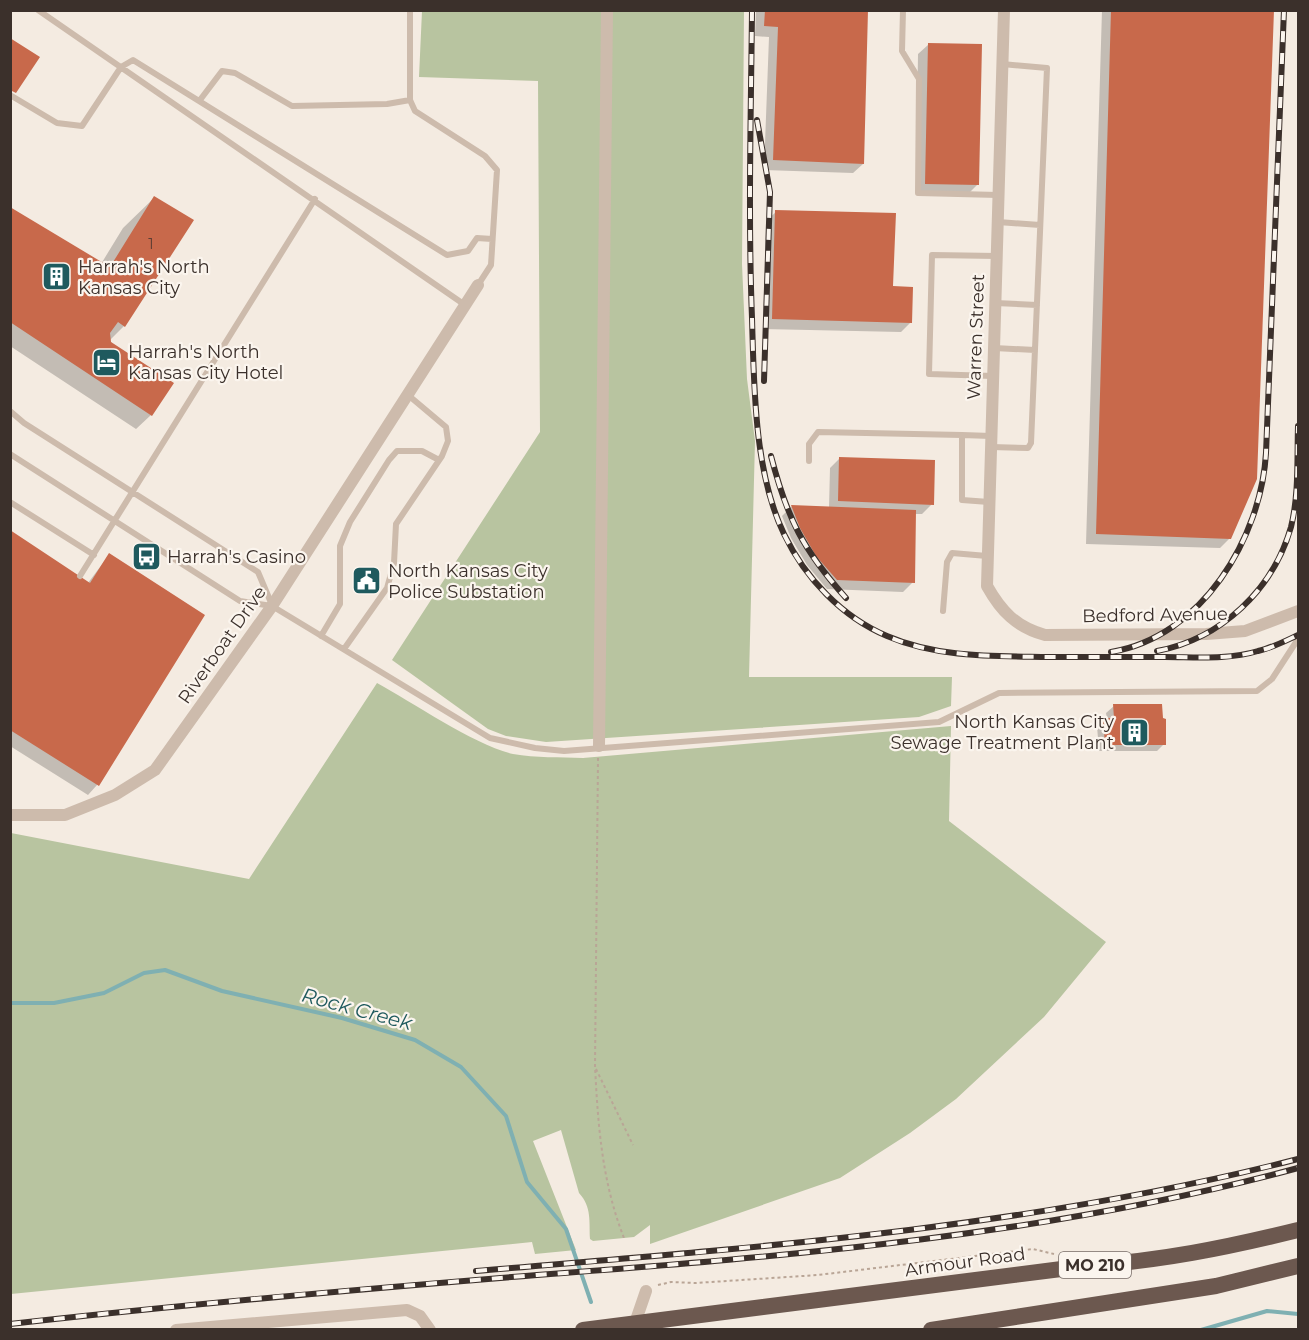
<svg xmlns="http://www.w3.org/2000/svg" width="1309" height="1340" viewBox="0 0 1309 1340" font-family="Montserrat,sans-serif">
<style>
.green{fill:#b8c4a0}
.shadow{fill:#0003}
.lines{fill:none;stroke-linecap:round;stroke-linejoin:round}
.stream{stroke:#7fb0b2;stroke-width:4}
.building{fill:#c8694b}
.path{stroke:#b9a596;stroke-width:2;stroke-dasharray:3 3;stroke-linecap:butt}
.service{stroke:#cdbbac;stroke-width:6}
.minor{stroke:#cdbbac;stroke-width:12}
.trunk{stroke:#6c584f;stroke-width:16}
.rail-casing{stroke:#3b302b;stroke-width:6}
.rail{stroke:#fbf5ee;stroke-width:4;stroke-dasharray:11;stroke-linecap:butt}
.labels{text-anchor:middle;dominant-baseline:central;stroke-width:4.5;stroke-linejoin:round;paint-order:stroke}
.number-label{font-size:15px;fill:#5e3e33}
.shield{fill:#fbf5ee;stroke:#756b66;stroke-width:1.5}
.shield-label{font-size:16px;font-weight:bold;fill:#3b302b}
.poi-label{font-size:18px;fill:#3b302b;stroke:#fbf5ee;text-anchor:start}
.street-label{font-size:18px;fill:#3b302b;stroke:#fbf5ee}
.water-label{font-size:20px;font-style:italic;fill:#1f5a5e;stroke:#fbf5ee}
</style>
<rect width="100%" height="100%" fill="#f4ebe1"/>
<path class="green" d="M422,11H744L742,264L747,379L755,441L749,677H952L951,706L919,717L546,742L506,736L488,729L392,660L540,432L538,81L419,77Z
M377,683C412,702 476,746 513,754C536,758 560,757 583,758L951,726L949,821L1106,942L1044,1017L956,1099L910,1133L840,1178L650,1244V1225L634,1237L593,1241L590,1239C589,1222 592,1207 579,1193L561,1130L533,1141L576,1250L535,1254L532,1242L11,1294V833L249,879Z"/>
<path class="shadow" d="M756,10H866L863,164L853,173L764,170L769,37L755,36Z
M1102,10H1273L1230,538L1220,548L1086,544Z
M928,45L978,184L968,194L916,193L918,54Z
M154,198L124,326L110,340L151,415L136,429L10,346V209L101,264L123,228Z
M776,212L892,288L911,322L901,332L763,329L766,221Z
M840,458L932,504L922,514H914L913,582L903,592L827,589L807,565L791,538L782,516L792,506L829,508L830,468Z
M10,532L88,583L109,555L203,615L97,785L88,795L10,746Z
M1114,706L1164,744L1157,751H1099L1097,726L1107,719L1106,713Z"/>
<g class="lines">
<path class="stream" d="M10,1003H54L104,993L144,973L165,970L222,991L342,1018L415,1040L461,1067L506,1116L527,1182L566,1229L591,1302
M1201,1330L1267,1311L1298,1314"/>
</g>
<path class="building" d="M765,10H868L864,164L773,160L778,27L764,26Z
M1111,10H1274L1257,479L1231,539L1096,534Z
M10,38L40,57L16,93L10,90Z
M928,43L982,44L979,185L925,184Z
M154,196L194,220L125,327L118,322L110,333L111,342L174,383L152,416L10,322V207L110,267Z
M775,210L896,213L893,286L913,287L912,323L772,319Z
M839,457L935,460L934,505L838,501Z
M791,505L916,510L915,583L837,580L816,556L800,528Z
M10,530L90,583L109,553L205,615L99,786L10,730Z
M1113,704H1162L1163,718L1166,719V745H1105L1103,718H1114Z"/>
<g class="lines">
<path class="path" d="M598,758L595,1066C598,1126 602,1182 624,1238
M596,1069L633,1145
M658,1285L671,1282L696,1283L818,1275L1033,1249L1054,1254"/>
<path class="service" d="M38,10L465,305
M410,10V100L415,111L485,156L497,170L491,265L478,285
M903,10L902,51L919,79L918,193L998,195
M10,95L57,123L82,126L121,67L133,60L447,255L468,251L477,238L492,239
M200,100L222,71L235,73L292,106L387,104L410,100
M998,222L1040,225
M995,303L1037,305
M994,348L1035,350
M993,376L929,374L932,255L997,256
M10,411L24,423L258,572L272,605
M991,447L1028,448L1031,443L1047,68L1002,64
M10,454L240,601L272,606L490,738L535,748L564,751L939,722L999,693L1257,691L1272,679L1298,639
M809,461V444L818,432L962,435
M10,502L94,555
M989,502L962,500V435L991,436
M80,576L315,199
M943,611L947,562L952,553L987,556
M321,636L340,604V546L350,522L389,460L397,451H422L439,460
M344,649L387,588L394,563L396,524L442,456L448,441L446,427L408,395"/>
<path class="minor" d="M1004,10L987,586C1001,611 1016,627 1045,635L1206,634L1245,631L1298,611
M599,746L607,10
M10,815H65L115,795L155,770L272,606L478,285
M635,1323L646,1291
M176,1330L407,1310L420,1316L430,1330"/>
<path class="trunk" d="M583,1330L1085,1266C1160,1261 1225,1248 1298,1230
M931,1330L1216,1286L1298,1266"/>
<defs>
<path id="rail" d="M752,10C751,113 748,216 752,318C754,385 754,472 784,534C805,578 842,617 887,636C938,658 995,656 1049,657C1088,657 1126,657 1165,657C1196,657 1228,660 1258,651C1272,648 1285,641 1298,635
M757,120L770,192L764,381
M771,456C787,518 803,550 846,598
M1157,651C1221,639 1273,590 1291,527C1299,495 1297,459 1298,426
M1111,652C1202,637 1261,538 1266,453L1284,10
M476,1271C753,1248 1029,1228 1298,1159
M10,1324C186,1304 361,1289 537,1275C793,1256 1050,1235 1298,1168"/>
</defs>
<use href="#rail" class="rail-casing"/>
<use href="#rail" class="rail"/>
</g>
<defs>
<symbol id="building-square" viewBox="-11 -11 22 22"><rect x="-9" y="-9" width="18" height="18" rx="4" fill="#1f5a5e" stroke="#fbf5ee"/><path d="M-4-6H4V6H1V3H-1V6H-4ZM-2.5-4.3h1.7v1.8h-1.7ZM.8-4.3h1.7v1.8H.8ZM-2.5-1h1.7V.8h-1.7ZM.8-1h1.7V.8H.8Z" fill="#fff"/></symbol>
<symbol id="hotel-square" viewBox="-11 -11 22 22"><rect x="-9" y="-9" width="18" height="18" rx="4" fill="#1f5a5e" stroke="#fbf5ee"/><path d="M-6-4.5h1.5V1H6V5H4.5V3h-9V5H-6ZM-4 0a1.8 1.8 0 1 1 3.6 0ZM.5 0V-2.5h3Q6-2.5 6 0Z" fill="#fff"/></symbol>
<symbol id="bus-square" viewBox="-11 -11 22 22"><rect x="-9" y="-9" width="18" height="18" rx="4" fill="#1f5a5e" stroke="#fbf5ee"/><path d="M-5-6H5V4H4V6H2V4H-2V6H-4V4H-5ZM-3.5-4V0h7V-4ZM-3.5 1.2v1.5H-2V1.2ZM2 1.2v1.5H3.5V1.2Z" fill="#fff"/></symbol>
<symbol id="civic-square" viewBox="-11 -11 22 22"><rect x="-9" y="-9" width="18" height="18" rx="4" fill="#1f5a5e" stroke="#fbf5ee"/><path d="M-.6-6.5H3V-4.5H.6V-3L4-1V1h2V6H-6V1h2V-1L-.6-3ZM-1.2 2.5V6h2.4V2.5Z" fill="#fff"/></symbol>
</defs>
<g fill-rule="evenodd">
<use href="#building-square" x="40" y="260" width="33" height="33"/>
<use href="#hotel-square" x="90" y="346" width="33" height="33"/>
<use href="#bus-square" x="130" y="540" width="33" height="33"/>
<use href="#civic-square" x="350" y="564" width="33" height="33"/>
<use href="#building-square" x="1118" y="716" width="33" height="33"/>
</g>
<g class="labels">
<g class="number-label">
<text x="151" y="243">1</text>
</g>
<rect class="shield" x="1059" y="1252" width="72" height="26" rx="4.5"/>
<g class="shield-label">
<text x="1095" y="1265">MO 210</text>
</g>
<g class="poi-label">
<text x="78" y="267">Harrah's North<tspan x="78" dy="21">Kansas City</tspan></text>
<text x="128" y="352">Harrah's North<tspan x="128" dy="21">Kansas City Hotel</tspan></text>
<text x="167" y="557">Harrah's Casino</text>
<text x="388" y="571">North Kansas City<tspan x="388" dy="21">Police Substation</tspan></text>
<text x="1114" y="722" text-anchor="end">North Kansas City<tspan x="1114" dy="21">Sewage Treatment Plant</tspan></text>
</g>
<g class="street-label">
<text transform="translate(976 337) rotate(-88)">Warren Street</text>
<text transform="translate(1155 615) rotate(-1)">Bedford Avenue</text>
<text transform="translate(222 645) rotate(-55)">Riverboat Drive</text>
<text transform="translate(965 1262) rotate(-8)">Armour Road</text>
</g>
<g class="water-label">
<text transform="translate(357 1009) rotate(15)">Rock Creek</text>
</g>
</g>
<rect width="1309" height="1340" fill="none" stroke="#3b302b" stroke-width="24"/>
</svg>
